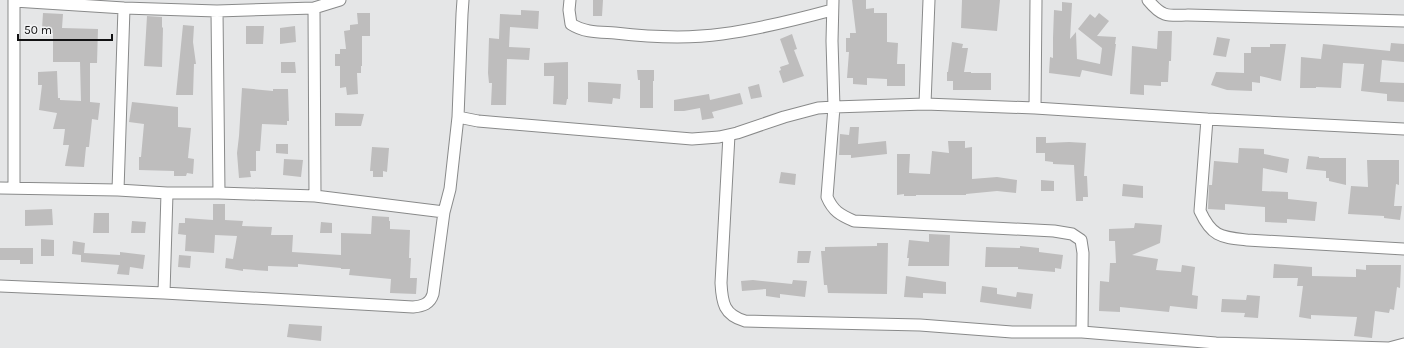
<svg xmlns="http://www.w3.org/2000/svg" width="1404" height="348" viewBox="0 0 1404 348" font-family="Karla,sans-serif">
<style>
.building{fill:#bebdbd}
.lines{fill:none;stroke-linecap:round;stroke-linejoin:round}
.street-casing{stroke:#898a8a;stroke-width:13}
.street{stroke:#fff;stroke-width:11}
</style>
<rect width="100%" height="100%" fill="#e5e6e7"/>
<path class="building" d="M593,0H603L602,16H593Z
M852,0H866V9L874,8V13H887V42L898,43L897,64H905V86H887V79L867,78V85L853,84V78H847L849,52H846V38H850V33H856Z
M962,0H1000L997,31L961,28Z
M1062,2L1072,3L1070,39L1076,32L1077,59L1100,64L1102,48L1078,29L1090,14L1095,18L1099,13L1109,21L1097,36L1116,37L1115,44H1116L1112,76L1082,70L1080,77L1049,73L1050,57L1053,58V38L1054,10L1062,11Z
M521,10L539,11L538,29L510,27L509,47L530,48L529,60L507,59L506,105H491L492,83H489L488,73L489,38L499,39L500,14L521,15Z
M43,13L63,14L62,28L98,29L97,63H90V102L100,103L98,120L92,119L89,147H86L84,167L65,166L69,145H63L65,129H53L57,113L39,110L42,85H38V72L57,71L58,98H60V100L81,101L80,62H53V33H48V29H42Z
M357,13H370V36H362V66H361V73H357L358,94L347,95L346,87L340,88V66H335V54H340V49H346L344,31L350,30V25L358,24Z
M147,16L162,17V27L163,28L162,67L144,66Z
M183,25L194,26L193,42L196,64H194L193,95H176Z
M246,26H264L263,44H246Z
M295,26L296,42L280,44V28Z
M1158,31H1172L1171,61H1169L1168,82H1161V86L1144,85V95L1130,94L1132,46L1157,49Z
M792,34L797,49L794,50L804,76L783,83L779,71L781,70L780,67L789,64L780,39Z
M1217,37L1230,39L1226,57L1213,55Z
M952,42L963,44L962,48H968L964,72H971V73H991V90H953V81H947V72H948Z
M1391,43L1404,44V62L1382,60L1380,82L1404,83V102L1387,101V94L1361,91L1364,64L1343,63L1341,88L1316,87V88H1300L1301,57L1321,59L1323,44L1390,51Z
M1270,44H1286L1281,81L1260,76V83L1252,82V91L1227,90L1211,85L1216,72L1244,73V53H1251V47H1270Z
M281,62H295L296,73H281Z
M568,62V99H567L566,105L553,104L554,76H544V63Z
M637,70H654V81H653V108H640V80H638Z
M588,82L621,84L620,99L613,98L612,104L588,102Z
M759,84L762,97L751,99L748,87Z
M242,88L273,91V89H288L289,121H287V125L262,124L260,151H256V171H250L251,177L239,178L237,153L239,136Z
M740,93L743,104L712,112L714,118L702,120L700,108L684,111H674V100L709,94L710,100Z
M132,102L178,107V127L191,128L188,158L194,159L193,174L187,173L186,176H174V171L139,170V157H141L144,124L129,122Z
M335,113L364,114L361,126H335Z
M850,127H859L858,144L886,141L887,154L851,158V155H839L840,134L849,135Z
M1036,137H1046V143L1069,142L1086,143L1084,176H1087L1088,197H1083V201H1076L1074,165L1053,164V162L1045,161V153H1036Z
M948,141H965V148L972,147V179L997,177L1017,180L1016,193L997,191L966,194V195H916V196H904V194L897,195V154H910L909,173L930,174L932,151L949,153Z
M276,144H288V154L276,153Z
M372,147L389,148L387,172L383,171V177H373V171H370Z
M1239,148L1264,149V154L1289,159L1287,173L1263,168L1262,191L1288,192V199L1317,202L1315,221L1287,219V223L1265,222V207L1225,204V210L1208,209L1209,185H1212L1214,161L1238,163Z
M1308,156L1319,157V158H1346V185L1329,181V178H1326V171L1306,169Z
M284,159L303,160L301,177L283,175Z
M1367,160H1399V185L1396,184L1394,206H1402L1400,220L1384,218V216L1348,214L1351,186L1368,187Z
M781,172L796,174L795,185L779,183Z
M1041,180L1054,181V191H1041Z
M1123,184L1143,186V198L1122,196Z
M213,204H225V220L243,221L242,226L272,227L271,235H293L292,252L341,255V233L371,234L372,216L389,217V221H390V229L410,230L409,258H411L410,278H417L416,294L390,293L391,279L349,275L350,269H341V268L298,264V267L268,266V271L243,269V271L225,268L226,258L233,259L237,236L215,235L214,253L185,251L186,235L178,234L179,223H185V218L213,220Z
M52,209L53,225L25,226V210Z
M94,213H109V233H93Z
M132,221L146,222L145,233H131Z
M321,222L332,223V233H320Z
M1135,223L1162,225L1160,243L1132,255L1158,259L1156,270L1181,272L1182,265L1195,267L1192,295L1198,296L1197,309L1170,306L1169,312L1120,307V312L1099,311L1100,281L1109,282L1110,263H1116L1115,241H1109V229L1134,228Z
M929,234L950,235L949,266H908L909,258H907L909,240L929,242Z
M41,239L54,240V256H41Z
M73,241L85,243L84,253L120,255V252L145,255L143,269L130,267L129,275L117,274L119,265L81,262V255L72,254Z
M877,243H888L887,294L828,293L827,285H824L821,251H825V247L877,246Z
M1020,246L1039,248V252L1063,255L1061,269L1055,268V272L1018,269V267H985L986,247L1020,248Z
M0,248H33V264H20V260H0Z
M798,251H811L809,263H797Z
M179,255L191,256L190,268L178,267Z
M1274,264L1312,267V276L1356,277V269L1366,270V265H1401L1400,288L1397,287L1394,310L1390,309L1389,313L1375,311L1372,338L1354,336L1357,317L1311,315V319L1299,317L1303,286H1297L1298,278H1273Z
M906,276L946,282V294L923,293V298L904,297Z
M753,280L792,284L793,280L807,281L805,297L780,294V298L766,296V289L742,291L741,281Z
M982,286L997,288V294L1016,297L1017,292L1033,294L1031,309L980,302Z
M1247,295L1260,296L1258,318L1244,317L1245,313L1221,312L1222,299L1246,300Z
M289,324L322,326L321,341L287,337Z"/>
<g class="lines">
<defs>
<path id="street" d="M14,0V188
M570,0L569,10L571,24C585,33 600,32 615,33C650,37 687,39 722,34C759,29 795,20 832,10
M833,0L832,41L834,107L827,197C833,211 840,215 854,221L1054,231L1072,234L1081,240L1083,253L1082,332
M1148,0C1162,17 1167,16 1188,15L1404,21
M14,1L124,8L217,11L314,8L340,0
M314,8L315,196
M217,11L219,193
M925,104L929,0
M1035,108L1036,0
M458,117L478,121L692,139L719,137L737,133L784,117L818,108L834,107L925,104L1035,108L1207,119L1404,129
M1207,119L1200,211C1212,237 1221,237 1247,240L1404,249
M729,135L721,283C722,303 724,315 745,321L920,325L1012,332H1082L1216,343L1389,348L1404,344
M0,188L118,190L167,193H219L315,196L444,212
M118,190L124,8
M0,286L164,293L413,307C423,306 430,304 433,294L444,212L450,189L458,117L462,14L463,0
M164,293L167,193"/>
</defs>
<use href="#street" class="street-casing"/>
<use href="#street" class="street"/>
</g>
<path d="M18 34v6h94v-6" fill="none" stroke="#121213" stroke-width="2"/>
<text x="24" y="34" font-size="12" fill="#121213" stroke="#f2f3f4" stroke-width="3" paint-order="stroke">50 m</text>
</svg>
